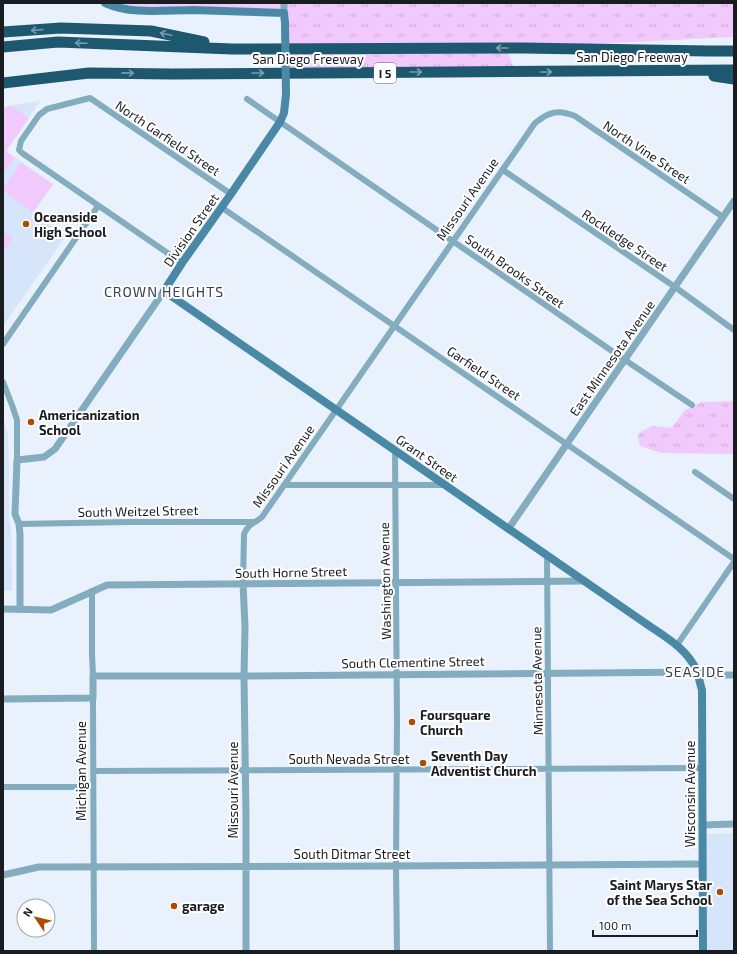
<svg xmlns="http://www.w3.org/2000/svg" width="737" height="954" viewBox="0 0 737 954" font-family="'Exo 2',sans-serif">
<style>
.built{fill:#d6e5fa}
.grass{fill:url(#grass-tufts)}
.park{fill:#f1c9fc}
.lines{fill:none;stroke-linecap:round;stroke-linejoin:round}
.minor{stroke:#83acbf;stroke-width:6}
.tertiary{stroke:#83acbf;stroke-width:7}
.secondary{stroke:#4989a6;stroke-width:8}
.motorway{stroke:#1e586f;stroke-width:11}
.secondary-bridge{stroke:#4989a6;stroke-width:8}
.oneway{stroke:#789ba9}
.poi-dot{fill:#ab4c00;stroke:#fff;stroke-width:1.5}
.labels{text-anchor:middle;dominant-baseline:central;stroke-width:4;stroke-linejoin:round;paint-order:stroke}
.shield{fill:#fff;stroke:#5e6164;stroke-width:1}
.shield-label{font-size:12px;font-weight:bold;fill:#191d22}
.street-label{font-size:13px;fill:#191d22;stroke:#fff}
.poi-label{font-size:13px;font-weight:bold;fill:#191d22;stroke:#fff;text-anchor:start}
.neighbourhood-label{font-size:14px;letter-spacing:1px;fill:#39414d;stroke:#fff}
</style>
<defs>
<pattern id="grass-tufts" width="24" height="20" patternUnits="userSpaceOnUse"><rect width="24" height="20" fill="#f1c9fc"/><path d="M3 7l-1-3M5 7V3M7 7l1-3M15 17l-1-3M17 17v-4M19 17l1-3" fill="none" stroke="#ceacd8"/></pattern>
</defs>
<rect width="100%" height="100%" fill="#e9f1fd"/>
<path class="built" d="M40,101L6,151L53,184L33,213L66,236L3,326V107L12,105Z
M3,417L8,435L9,466V520L11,526L12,591H3Z
M734,833V951H707L706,834Z"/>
<path class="grass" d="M287,3H734V37L508,48L509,56L517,75L287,74Z
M734,401V454L662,453L640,446L638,437L639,433L652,426L672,428L684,411L702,402Z"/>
<path class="park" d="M110,3H287L280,15L147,10Z
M11,106L29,118L6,151L15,158L3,174V108Z
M21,163L53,184L33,212L3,191V189Z
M3,231L12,238L3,252Z"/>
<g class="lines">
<path class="minor" d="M247,99L625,360L692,405
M503,170L675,287L734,330
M221,207L734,559
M182,263L22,153L19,150L21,141L39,115L47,109L90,98L231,194
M3,344L98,206
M3,382L12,405L17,420V460
M395,450L397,721L396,866L397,951
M695,472L734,499
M284,485H445
M19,524L129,522H255
M547,555L550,951
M243,584L244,534C248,524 255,523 262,517L535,123C549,112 557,109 575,116L723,217
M92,591V654L93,676
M677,645L734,562
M93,698L94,951
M93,771L702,768
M3,787H93"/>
<path class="tertiary" d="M284,3V13
M509,528L734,201
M243,584L245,626L244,676L246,817V951
M3,609L51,610L107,585L585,581
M20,609V534L19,524L15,514L17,460L44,457L55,449L164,291
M3,699L93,698V676H244L697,672L708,675H734
M702,825L734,824
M3,875L39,867L396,866L702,864"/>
<path class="secondary" d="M105,3C132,15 164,10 193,10C223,11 254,12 284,13L285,23
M286,94L284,113L280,122L231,194L182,263L164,291L648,625C667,638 687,649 697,671C699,677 700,684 702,690L703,951"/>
<path class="motorway" d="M3,32L61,28L151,31L204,42
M3,47L58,42L232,49L523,48L709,51H734
M714,76L734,79
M3,83L89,73L172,74L734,70"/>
<path class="secondary-bridge" d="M285,23L286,94"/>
</g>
<defs><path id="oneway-shaft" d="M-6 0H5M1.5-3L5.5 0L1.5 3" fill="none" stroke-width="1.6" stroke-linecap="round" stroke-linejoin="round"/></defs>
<g class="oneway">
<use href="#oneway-shaft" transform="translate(37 30) rotate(175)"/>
<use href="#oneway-shaft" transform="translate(166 34) rotate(-168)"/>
<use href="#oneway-shaft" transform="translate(81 43) rotate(-178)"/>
<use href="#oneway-shaft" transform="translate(502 48) rotate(180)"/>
<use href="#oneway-shaft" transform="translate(416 72)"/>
<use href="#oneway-shaft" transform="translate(546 72)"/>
<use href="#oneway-shaft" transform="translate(128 73) rotate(1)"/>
<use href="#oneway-shaft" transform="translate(258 73)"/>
</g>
<g class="poi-dot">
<circle cx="26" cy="224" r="4"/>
<circle cx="31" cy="422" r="4"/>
<circle cx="412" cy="722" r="4"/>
<circle cx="423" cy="763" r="4"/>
<circle cx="720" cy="892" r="4"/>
<circle cx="174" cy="906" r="4"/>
</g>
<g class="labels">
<rect class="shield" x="374" y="63" width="22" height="20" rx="3"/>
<g class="shield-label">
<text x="385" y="73">I 5</text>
</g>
<g class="street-label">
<text x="632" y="57">San Diego Freeway</text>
<text x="308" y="59">San Diego Freeway</text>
<text transform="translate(168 138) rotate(34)">North Garfield Street</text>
<text transform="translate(647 152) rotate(34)">North Vine Street</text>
<text transform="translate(467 199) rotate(-55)">Missouri Avenue</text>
<text transform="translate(191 230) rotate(-55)">Division Street</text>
<text transform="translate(625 240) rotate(34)">Rockledge Street</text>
<text transform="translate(515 271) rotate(35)">South Brooks Street</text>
<text transform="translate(612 358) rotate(-55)">East Minnesota Avenue</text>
<text transform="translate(484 373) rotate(34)">Garfield Street</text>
<text transform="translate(427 458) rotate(35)">Grant Street</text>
<text transform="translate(283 466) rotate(-55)">Missouri Avenue</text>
<text transform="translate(138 511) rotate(-1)">South Weitzel Street</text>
<text transform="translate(291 572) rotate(-1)">South Horne Street</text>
<text transform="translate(385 581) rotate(-91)">Washington Avenue</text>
<text transform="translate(413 662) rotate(-1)">South Clementine Street</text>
<text transform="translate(537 681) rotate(-91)">Minnesota Avenue</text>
<text x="349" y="759">South Nevada Street</text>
<text transform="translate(81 771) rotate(-90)">Michigan Avenue</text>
<text transform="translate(233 790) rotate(-90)">Missouri Avenue</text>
<text transform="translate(690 794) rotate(-90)">Wisconsin Avenue</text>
<text x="352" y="854">South Ditmar Street</text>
</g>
<g class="poi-label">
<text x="34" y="217">Oceanside<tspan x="34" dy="15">High School</tspan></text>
<text x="39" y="415">Americanization<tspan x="39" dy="15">School</tspan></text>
<text x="420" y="715">Foursquare<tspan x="420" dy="15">Church</tspan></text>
<text x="431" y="756">Seventh Day<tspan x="431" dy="15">Adventist Church</tspan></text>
<text x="712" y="885" text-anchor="end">Saint Marys Star<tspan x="712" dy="15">of the Sea School</tspan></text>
<text x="182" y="906">garage</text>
</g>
<g class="neighbourhood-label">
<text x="164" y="291">CROWN HEIGHTS</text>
<text x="695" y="671">SEASIDE</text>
</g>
</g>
<rect width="737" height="954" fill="none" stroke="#191d22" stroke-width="8"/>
<g transform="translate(36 918) rotate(305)"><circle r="19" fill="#ffffff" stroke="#a3a5a7"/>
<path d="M0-3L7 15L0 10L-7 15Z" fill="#ab4c00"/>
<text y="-6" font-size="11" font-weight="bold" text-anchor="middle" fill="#191d22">N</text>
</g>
<path d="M593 930v6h104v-6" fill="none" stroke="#191d22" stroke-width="2"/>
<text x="599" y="930" font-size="12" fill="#191d22" stroke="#ffffff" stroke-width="3" paint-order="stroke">100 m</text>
</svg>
